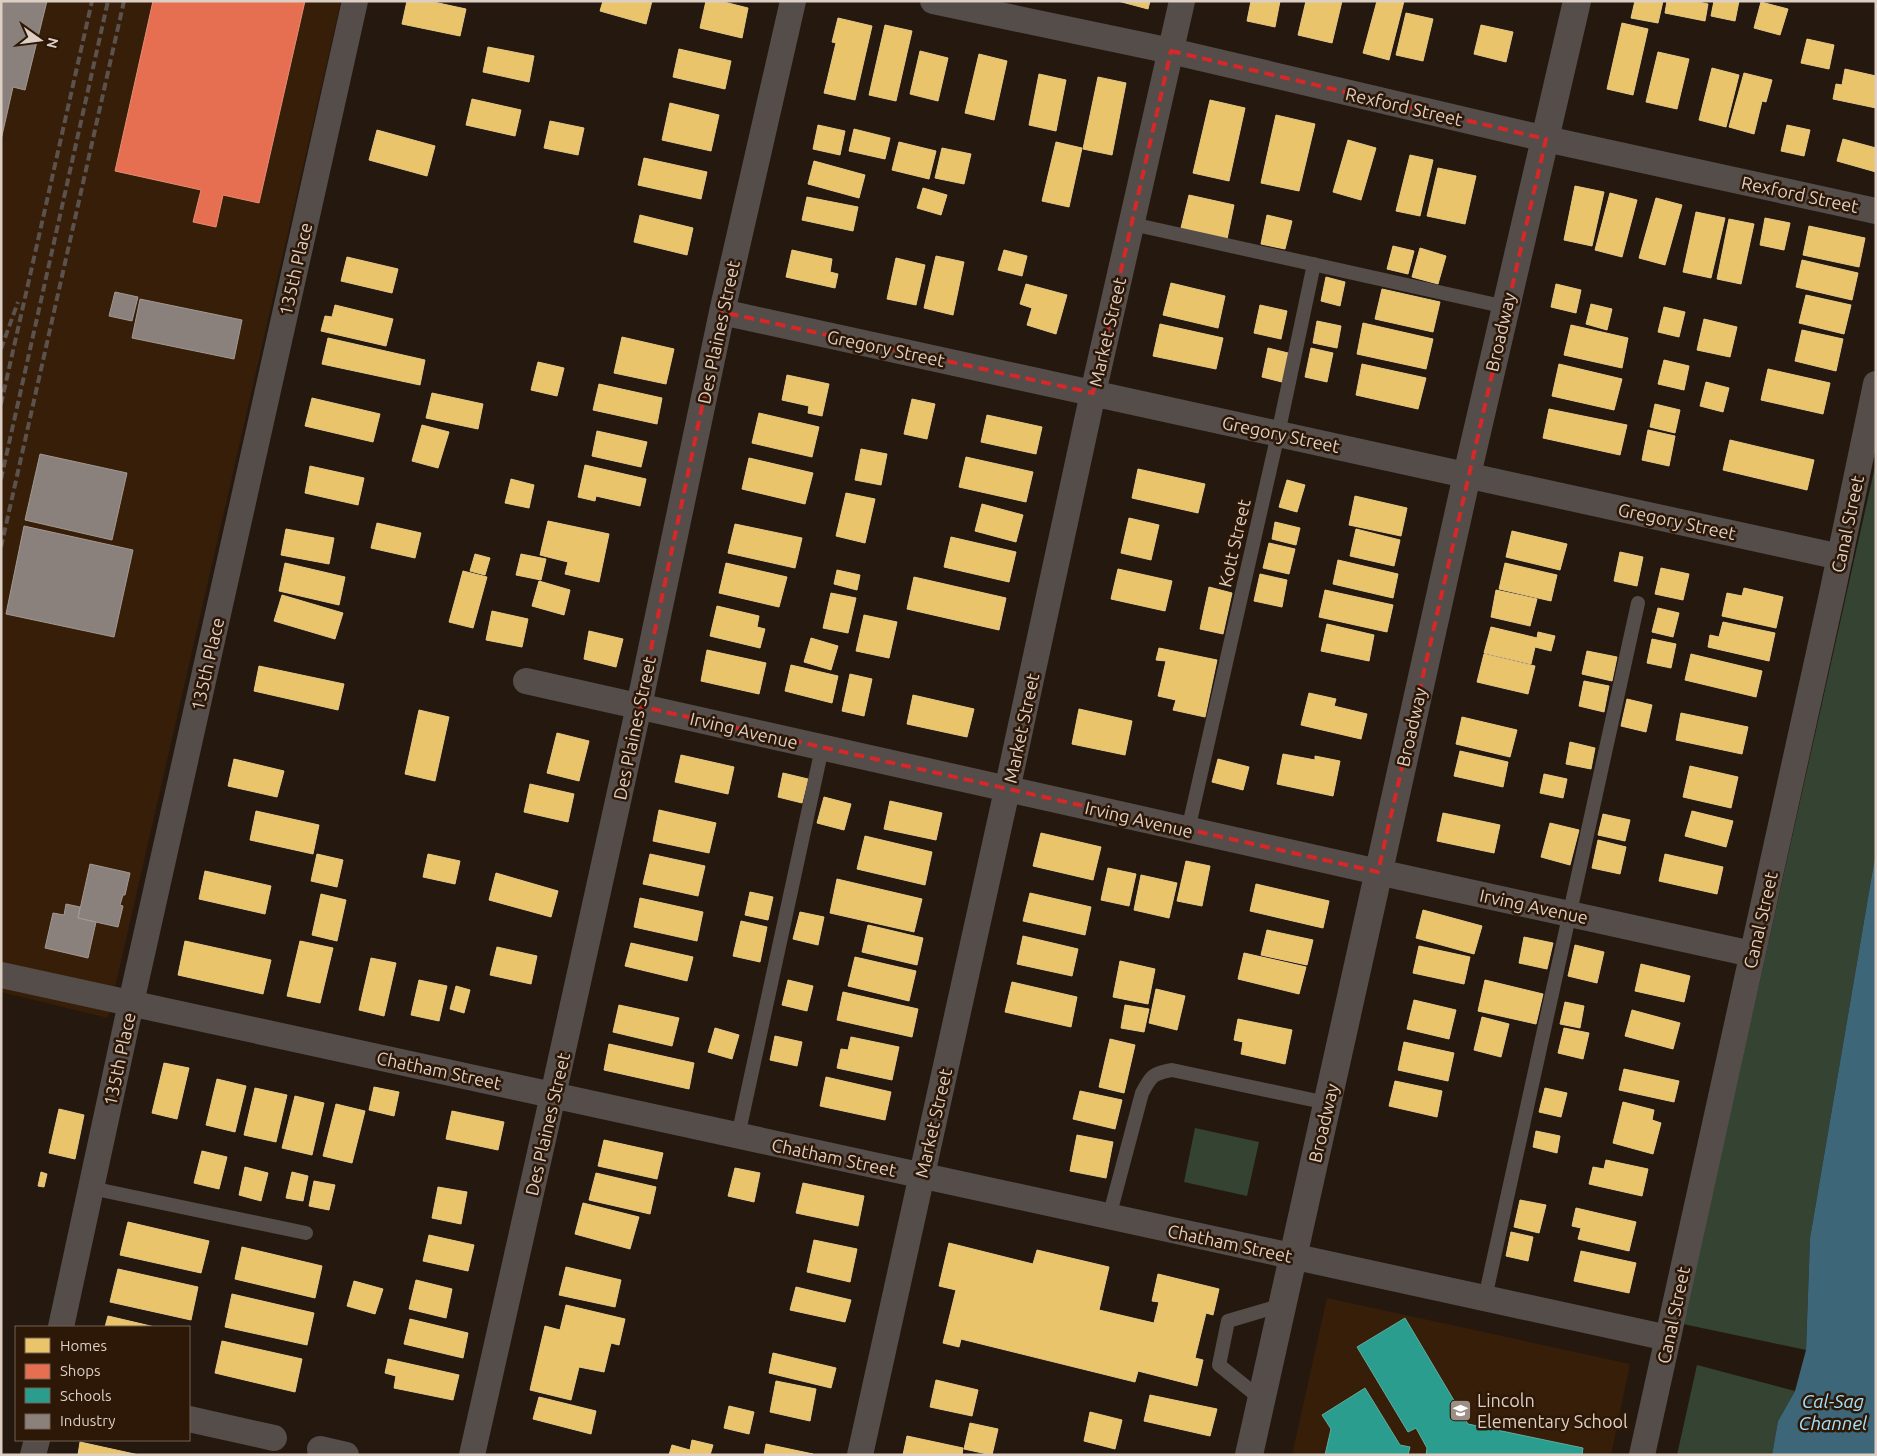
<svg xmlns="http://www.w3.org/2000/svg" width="1877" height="1456" viewBox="0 0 1877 1456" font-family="Ubuntu,sans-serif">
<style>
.built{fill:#371e09}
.green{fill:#344332}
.water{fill:#3d6679}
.homes{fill:#e9c46a;stroke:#e6c785}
.shops{fill:#e76f51;stroke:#e48c74}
.schools{fill:#2a9d8f;stroke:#60ac9f}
.industry{fill:#8a817c;stroke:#a39892}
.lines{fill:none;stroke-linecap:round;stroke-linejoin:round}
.service{stroke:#554d4a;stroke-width:14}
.minor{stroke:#554d4a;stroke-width:26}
.tertiary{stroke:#554d4a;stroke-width:28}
.rail{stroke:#5b524d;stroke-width:4;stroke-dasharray:8 4;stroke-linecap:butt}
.marked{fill:none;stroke:#d62828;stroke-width:4;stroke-dasharray:10 6;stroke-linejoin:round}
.labels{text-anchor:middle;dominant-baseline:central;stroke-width:5;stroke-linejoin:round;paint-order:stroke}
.street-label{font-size:18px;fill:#decfc4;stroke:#2d1807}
.poi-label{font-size:18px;fill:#decfc4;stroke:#2d1807;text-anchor:start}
.water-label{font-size:19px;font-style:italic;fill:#a4e1fd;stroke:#2d1807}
</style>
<rect width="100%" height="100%" fill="#25190f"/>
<path class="built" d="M1,1H341L108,1018L1,992Z
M1327,1298L1630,1364L1611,1455H1292Z"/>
<path class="green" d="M1876,462V851L1810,1238L1806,1350L1683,1324Z
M1195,1128L1259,1142L1247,1196L1184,1182Z
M1697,1365L1795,1391L1778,1421L1772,1455H1677Z"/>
<path class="water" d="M1876,851V1455H1772L1778,1421L1795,1391L1806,1350L1810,1238Z"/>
<path class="homes" d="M407,1H429L466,9L460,36L402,24Z
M603,1H652L646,24L600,11Z
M706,1H720L748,8L742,38L700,28Z
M1118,1H1150L1148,9Z
M1251,1H1280L1275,27L1247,21Z
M1306,1H1342L1332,43L1298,35Z
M1377,1H1404L1389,60L1363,53Z
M1635,1H1663L1658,23L1631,18Z
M1667,1H1694L1708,4L1705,21L1665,13Z
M1714,1H1739L1735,21L1711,16Z
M1761,2L1788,9L1780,35L1754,28Z
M1406,13L1433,19L1423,61L1396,55Z
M838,18L872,26L855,100L824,93L836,43L832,42Z
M1622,23L1648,29L1633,95L1607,89Z
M885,25L912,31L896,101L869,95Z
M1481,25L1513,32L1506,62L1474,54Z
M1807,39L1834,45L1829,69L1801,63Z
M488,47L534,56L529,82L483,72Z
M679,49L731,61L725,89L673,77Z
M920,51L948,58L938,101L910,94Z
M1658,52L1689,59L1677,109L1646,102Z
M979,54L1007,61L994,120L965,113Z
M1712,68L1739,75L1726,127L1699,120Z
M1845,69L1876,76V108L1833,99L1836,84L1842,85Z
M1744,73L1772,80L1766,102L1762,101L1754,134L1729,127Z
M1039,74L1066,80L1056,131L1029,125Z
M1098,77L1126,83L1112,155L1083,149Z
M472,99L521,110L515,136L466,125Z
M1210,100L1245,108L1229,181L1193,173Z
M670,103L719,115L711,151L662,140Z
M1276,115L1315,124L1299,191L1261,183Z
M550,121L584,128L578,155L544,148Z
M818,125L845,131L840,155L813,149Z
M1787,125L1810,130L1804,156L1781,151Z
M854,129L890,138L885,159L849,151Z
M377,130L435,146L427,176L369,160Z
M1843,139L1876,148V172L1837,161Z
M1348,140L1376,148L1361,200L1333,192Z
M899,142L936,151L929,179L892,170Z
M1056,142L1082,148L1069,207L1042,201Z
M942,148L971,154L964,184L935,178Z
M1410,155L1433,160L1420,216L1396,211Z
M644,158L707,172L701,199L638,185Z
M814,161L865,175L859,198L808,184Z
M1438,168L1476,176L1465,224L1427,216Z
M1575,186L1604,192L1592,246L1564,240Z
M923,188L947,195L941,215L917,208Z
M1610,193L1637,200L1622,257L1595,250Z
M1189,195L1234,205L1227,239L1181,228Z
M807,197L858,207L853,231L802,220Z
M1656,198L1682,205L1665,265L1639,258Z
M1696,212L1725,218L1711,278L1683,272Z
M640,215L693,228L687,255L634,242Z
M1267,215L1292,221L1285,249L1261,244Z
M1765,218L1790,223L1784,250L1760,245Z
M1729,219L1754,224L1741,284L1717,279Z
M1809,226L1865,238L1859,267L1803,255Z
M1393,246L1414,251L1408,274L1387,269Z
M1420,248L1446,256L1438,284L1412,277Z
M792,250L832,259L830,272L838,274L835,288L786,277Z
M1004,250L1027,256L1022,276L998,270Z
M936,256L964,262L953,315L924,308Z
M347,257L398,269L392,293L341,281Z
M896,258L925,265L916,305L887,299Z
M1802,260L1858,273L1852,300L1796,287Z
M1326,277L1345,282L1340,306L1321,301Z
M1171,283L1225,296L1218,328L1163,315Z
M1026,284L1067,295L1056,334L1027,325L1032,308L1020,304Z
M1556,284L1581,290L1576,313L1551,307Z
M1382,289L1440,302L1433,332L1375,319Z
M1806,295L1851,305L1844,334L1799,323Z
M1591,304L1612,309L1607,330L1586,324Z
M335,305L393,319L386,346L321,331L325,316L332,317Z
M1260,305L1287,311L1281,339L1254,333Z
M1664,307L1685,312L1679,337L1658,332Z
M1704,319L1737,327L1730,357L1697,350Z
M1317,321L1341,326L1337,348L1313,343Z
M1363,323L1433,339L1426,369L1357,354Z
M1160,324L1223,338L1216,369L1153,356Z
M1571,325L1628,338L1622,368L1564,355Z
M1802,330L1843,339L1836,371L1795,361Z
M622,337L674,349L666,384L614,373Z
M328,338L425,360L420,385L322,364Z
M1268,348L1288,353L1282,382L1262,377Z
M1311,348L1333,353L1327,382L1305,377Z
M1664,360L1689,366L1684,390L1658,384Z
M538,362L564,368L557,396L531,390Z
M1362,364L1426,378L1418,409L1356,395Z
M1559,364L1622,379L1614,410L1552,396Z
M1768,369L1830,383L1823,414L1761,400Z
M787,375L829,384L822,416L808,413L809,406L782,400Z
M1706,382L1729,388L1723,412L1700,406Z
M599,384L662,398L657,424L593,410Z
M432,393L483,404L478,429L426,418Z
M312,398L380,414L373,442L305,426Z
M912,399L935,404L927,439L904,434Z
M1655,404L1680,410L1675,433L1650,427Z
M1549,409L1627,425L1620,455L1543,438Z
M759,413L819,427L812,457L752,443Z
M987,415L1042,427L1036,454L981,442Z
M422,425L449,432L438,468L412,461Z
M1648,430L1675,436L1669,466L1642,460Z
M597,431L647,442L641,467L592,456Z
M1730,440L1814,460L1807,490L1723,470Z
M861,449L887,454L881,485L855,480Z
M966,457L1033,472L1026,502L959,487Z
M749,458L813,473L805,504L742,489Z
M585,465L646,479L640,506L596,496L595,501L578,497Z
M310,466L364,478L358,505L305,493Z
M1138,469L1205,484L1198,513L1132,498Z
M511,479L534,485L529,508L505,503Z
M1287,480L1305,485L1297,512L1279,507Z
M846,493L875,499L865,543L836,536Z
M1355,496L1407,508L1401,536L1349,525Z
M982,504L1023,515L1016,542L975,531Z
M1129,518L1159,525L1151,560L1121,553Z
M548,521L609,534L599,582L565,574L568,562L540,555Z
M1275,522L1300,528L1296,545L1272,539Z
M377,523L421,533L415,558L371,548Z
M735,524L802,538L795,568L728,553Z
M286,529L334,538L329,564L281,555Z
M1356,529L1400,540L1394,566L1350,556Z
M1512,531L1567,544L1560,570L1506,557Z
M951,537L1016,552L1009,582L944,567Z
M1269,543L1295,549L1289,574L1263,568Z
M1620,552L1643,557L1637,586L1614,581Z
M475,554L490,558L485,575L470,571Z
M521,554L546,559L541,580L516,575Z
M1338,560L1398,574L1393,598L1333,584Z
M285,563L345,577L339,605L279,591Z
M726,563L787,577L779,607L719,593Z
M1505,563L1557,575L1551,601L1499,589Z
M1661,568L1689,574L1683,600L1655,594Z
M1118,569L1172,581L1165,611L1111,599Z
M837,570L860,575L857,590L834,584Z
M463,571L487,577L473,628L449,622Z
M1260,574L1287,580L1282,607L1254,601Z
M914,577L1006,598L999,630L907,609Z
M539,581L570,590L564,615L532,606Z
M1209,587L1232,593L1223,634L1200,629Z
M1744,588L1783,597L1776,628L1722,616L1727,593L1742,596Z
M1325,590L1393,605L1387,632L1319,617Z
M1496,590L1537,599L1530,626L1491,617Z
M831,593L856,598L848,633L823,628Z
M282,595L343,613L335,639L274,621Z
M717,606L759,616L757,627L765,629L760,648L710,636Z
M1658,608L1679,613L1673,637L1652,632Z
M492,611L528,619L522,647L486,640Z
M864,615L897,622L889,658L856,651Z
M1723,622L1775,633L1769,661L1708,647L1710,635L1719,637Z
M1327,624L1374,635L1369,661L1321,651Z
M1491,627L1537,638L1538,632L1555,636L1551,651L1535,647L1531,664L1484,653Z
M589,631L623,639L616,667L584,659Z
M811,638L838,646L831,670L804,662Z
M1652,639L1676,644L1671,668L1647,663Z
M1159,648L1217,660L1205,717L1173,710L1176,700L1158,696L1166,661L1156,660Z
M707,650L766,663L759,694L701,681Z
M1587,651L1617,657L1612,681L1582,674Z
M1484,654L1535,666L1528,694L1477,682Z
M1691,654L1762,671L1756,697L1685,680Z
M791,665L838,676L832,703L785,691Z
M259,666L344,684L338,710L254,691Z
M850,674L872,679L864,716L842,711Z
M1584,681L1609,686L1604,712L1579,706Z
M1309,693L1336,699L1334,706L1367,714L1361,739L1301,725Z
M913,695L974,709L967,737L907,724Z
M1627,699L1652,705L1646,732L1621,726Z
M1079,709L1132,721L1125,755L1072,744Z
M419,710L449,717L435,781L405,774Z
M1681,713L1748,727L1742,754L1676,740Z
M1462,717L1517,730L1510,757L1456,744Z
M557,733L589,741L579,781L547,773Z
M1570,742L1595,748L1591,769L1566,764Z
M1460,751L1508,762L1503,787L1454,776Z
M1283,754L1315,760V756L1340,761L1333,796L1277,784Z
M681,755L734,767L728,794L675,782Z
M234,759L284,771L277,797L228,786Z
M1218,759L1249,767L1243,790L1212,782Z
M1690,766L1738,777L1731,808L1683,797Z
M783,773L808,779L802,803L778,797Z
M1544,774L1567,779L1563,798L1540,793Z
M530,784L574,794L568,822L524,812Z
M824,797L851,804L844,830L817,823Z
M890,801L942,813L936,840L884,829Z
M659,810L716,823L709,853L653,841Z
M256,811L319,825L313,854L250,840Z
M1692,811L1733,821L1726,847L1685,836Z
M1443,813L1500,825L1494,853L1437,841Z
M1603,814L1630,820L1625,841L1598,835Z
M1550,823L1579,830L1570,865L1541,857Z
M1041,833L1101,847L1093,880L1033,866Z
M865,836L932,852L925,885L857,869Z
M1598,840L1626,847L1620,874L1592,868Z
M317,854L343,860L337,887L311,881Z
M428,854L460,861L455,884L423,877Z
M650,854L705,866L698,896L643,884Z
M1665,854L1723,867L1717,894L1659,881Z
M1186,861L1210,866L1202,906L1177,901Z
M1108,868L1136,874L1129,906L1101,900Z
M205,871L271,886L265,914L199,899Z
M496,873L558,891L551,917L489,900Z
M1141,875L1177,883L1169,918L1134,910Z
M837,879L922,899L914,932L830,913Z
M1256,884L1329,901L1323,928L1250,911Z
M750,892L773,897L768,920L745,915Z
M1030,893L1091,907L1085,935L1023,921Z
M321,894L346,900L337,941L312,935Z
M640,898L703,912L697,941L634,927Z
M1423,910L1482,926L1474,954L1416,938Z
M800,912L824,917L818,945L793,939Z
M741,921L767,927L760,962L733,956Z
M868,925L923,938L917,965L862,952Z
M1267,930L1313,940L1307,965L1261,955Z
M1023,936L1078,949L1072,976L1017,964Z
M1524,937L1553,943L1547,969L1519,963Z
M185,941L271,960L263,994L178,975Z
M300,941L333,948L320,1003L287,996Z
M631,943L693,957L687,981L625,966Z
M1575,945L1604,952L1597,983L1568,976Z
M1419,946L1470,957L1464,984L1413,973Z
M497,947L537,956L531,984L490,975Z
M1244,953L1306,967L1299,994L1238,979Z
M855,957L916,971L909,1001L848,986Z
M371,958L396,963L384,1016L359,1010Z
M1120,961L1155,969L1148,1004L1113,997Z
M1641,964L1690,976L1684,1002L1635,991Z
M419,980L447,986L439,1021L411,1015Z
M788,980L813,986L807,1011L782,1005Z
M1485,980L1543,994L1536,1024L1478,1011Z
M1012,982L1077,997L1071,1027L1005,1012Z
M456,986L470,990L464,1013L450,1009Z
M1156,989L1185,996L1177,1030L1149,1023Z
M843,992L918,1009L912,1037L837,1020Z
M1414,1000L1456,1010L1449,1039L1407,1029Z
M1565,1002L1584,1006L1580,1028L1560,1024Z
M619,1005L679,1018L672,1046L613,1032Z
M1125,1005L1149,1009L1144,1032L1121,1028Z
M1632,1010L1680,1023L1673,1049L1625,1036Z
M1482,1017L1509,1024L1501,1057L1474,1050Z
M1238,1019L1292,1030L1285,1064L1241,1054L1243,1042L1234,1040Z
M715,1028L739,1035L732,1059L708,1052Z
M1564,1028L1589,1033L1583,1059L1558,1053Z
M775,1036L802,1042L797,1066L770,1060Z
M851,1037L899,1047L892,1080L837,1068L841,1049L848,1050Z
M1110,1039L1135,1045L1124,1093L1099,1087Z
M1404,1042L1454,1053L1448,1081L1398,1070Z
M609,1044L694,1063L689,1089L604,1070Z
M164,1063L189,1068L177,1119L152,1113Z
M1624,1069L1679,1081L1674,1102L1619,1090Z
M826,1077L891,1092L885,1120L820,1106Z
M217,1079L246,1086L235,1132L206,1125Z
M1395,1081L1442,1091L1437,1117L1389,1106Z
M374,1087L399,1092L394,1116L369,1110Z
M255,1088L287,1095L276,1142L244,1135Z
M1545,1088L1567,1093L1561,1117L1539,1112Z
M1080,1091L1122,1100L1115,1129L1073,1119Z
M295,1096L324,1103L312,1155L282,1148Z
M1623,1102L1654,1110L1652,1120L1661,1123L1653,1154L1613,1143Z
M336,1104L365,1111L352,1163L323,1156Z
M59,1109L84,1115L75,1159L49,1153Z
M452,1111L504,1122L498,1150L446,1139Z
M1536,1131L1560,1136L1557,1153L1533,1147Z
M1077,1135L1113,1142L1106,1178L1070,1171Z
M604,1140L663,1153L657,1179L598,1166Z
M202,1151L227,1157L219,1189L194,1183Z
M1606,1160L1648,1169L1642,1196L1589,1184L1593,1167L1604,1169Z
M245,1167L268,1173L261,1201L239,1195Z
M735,1168L760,1173L754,1202L728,1196Z
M41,1172L47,1174L44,1187L38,1186Z
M292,1172L308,1176L303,1201L286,1198Z
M596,1173L656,1187L650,1214L589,1200Z
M314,1181L335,1185L329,1210L309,1206Z
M803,1183L864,1196L858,1226L796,1213Z
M438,1187L467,1192L461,1224L432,1218Z
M1520,1200L1546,1205L1539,1233L1514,1227Z
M583,1203L639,1217L630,1249L575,1234Z
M1576,1208L1636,1222L1629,1251L1578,1239L1581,1228L1572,1226Z
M128,1222L209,1241L201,1273L120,1255Z
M1511,1232L1533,1237L1528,1261L1506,1256Z
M429,1235L474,1245L468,1271L423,1261Z
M814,1240L857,1249L850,1282L807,1272Z
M949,1243L1033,1264L1037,1250L1109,1267L1099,1310L1154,1323L1159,1302L1152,1301L1158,1274L1219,1289L1213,1315L1206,1313L1195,1358L1203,1360L1197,1386L1138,1371L1135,1382L961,1339L959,1347L943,1343L956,1290L939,1286Z
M242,1247L322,1266L315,1298L235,1279Z
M1581,1251L1636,1263L1629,1293L1574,1281Z
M566,1267L621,1280L615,1307L559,1295Z
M118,1269L198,1287L191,1320L110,1302Z
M416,1280L452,1289L446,1318L409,1309Z
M354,1281L383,1289L375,1314L347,1306Z
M796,1287L851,1300L845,1322L790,1310Z
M232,1294L314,1313L307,1345L225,1327Z
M566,1305L625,1319L619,1345L611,1343L604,1372L579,1367L571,1400L530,1390L545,1326L560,1330Z
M108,1316L155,1327H105Z
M410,1319L468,1333L463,1358L404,1344Z
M222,1341L302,1359L295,1392L215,1373Z
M773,1353L836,1368L831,1388L769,1373Z
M388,1359L459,1375L453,1400L394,1388L396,1376L385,1373Z
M936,1380L978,1390L972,1416L930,1407Z
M776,1381L816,1389L810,1421L770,1412Z
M1150,1395L1217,1409L1210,1436L1144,1421Z
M539,1397L596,1411L591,1434L533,1419Z
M729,1406L754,1412L749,1434L724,1428Z
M1090,1412L1122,1420L1115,1449L1084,1441Z
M970,1423L998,1429L992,1455L964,1449Z
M907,1436L963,1448L962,1455H903Z
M692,1440L713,1445L710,1455H669L672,1445L690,1450Z
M80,1442L139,1455H78Z
M766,1444L813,1454L764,1455Z"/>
<path class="shops" d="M153,1H305L259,203L223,195L216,227L193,222L201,190L115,171Z"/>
<path class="schools" d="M1405,1318L1468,1424L1583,1448L1582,1455H1426L1427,1448L1416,1428L1408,1432L1357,1347Z
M1365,1388L1400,1445L1410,1447L1408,1455H1325L1331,1429L1322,1415Z"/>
<path class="industry" d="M1,1H47L25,90L13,87L1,140Z
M115,292L138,297L132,321L109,316Z
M140,299L242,320L234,359L132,338Z
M40,454L127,473L112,540L25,520Z
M24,526L133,550L114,637L6,614Z
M90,864L130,873L125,895H123L120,905L123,906L118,927L78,918Z
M66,904L80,907L78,918L96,922L88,958L45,948L53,913L64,915Z"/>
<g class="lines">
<path class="service" d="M1132,224L1506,307
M1188,830L1278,434L1314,264
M738,1136L822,748
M91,1188L306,1233
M1109,1217L1142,1093C1151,1076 1153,1073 1172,1070L1327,1103
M1485,1298L1638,603
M1261,1399L1219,1365L1228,1321L1282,1305"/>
<path class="minor" d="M933,1L1171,51L1546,139L1876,211
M722,312L1840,557
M526,681L1378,872L1752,954
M1,975L1668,1338
M61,1327L131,1003L355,1
M189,1419L274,1438
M320,1449L346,1455
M33,1455L37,1440
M472,1455L553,1095L639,706L722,312L793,1
M860,1455L1007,790L1093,393L1182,1
M1642,1455L1832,594L1876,384"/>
<path class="tertiary" d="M1249,1455L1467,475L1577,1"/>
<path class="rail" d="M1,349L18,302
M1,404L92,1
M1,479L108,1
M1,547L124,1"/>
</g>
<path class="marked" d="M1171,51L1546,139L1378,872L639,706L722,312L1093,393Z"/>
<defs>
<symbol id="school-square" viewBox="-11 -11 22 22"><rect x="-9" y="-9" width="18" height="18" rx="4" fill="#9d8f85" stroke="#2d1807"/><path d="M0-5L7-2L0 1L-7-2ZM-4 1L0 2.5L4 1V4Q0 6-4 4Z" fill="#fff"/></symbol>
</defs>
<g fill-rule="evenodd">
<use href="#school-square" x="1448" y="1398" width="25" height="25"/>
</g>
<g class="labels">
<g class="street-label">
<text transform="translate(1404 106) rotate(13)">Rexford Street</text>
<text transform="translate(1800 194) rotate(12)">Rexford Street</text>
<text transform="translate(295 269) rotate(-77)">135th Place</text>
<text transform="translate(718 332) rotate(-78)">Des Plaines Street</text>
<text transform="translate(1107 332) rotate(-77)">Market Street</text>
<text transform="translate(1500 332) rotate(-77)">Broadway</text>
<text transform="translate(886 348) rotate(12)">Gregory Street</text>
<text transform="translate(1281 434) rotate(12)">Gregory Street</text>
<text transform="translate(1677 521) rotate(12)">Gregory Street</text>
<text transform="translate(1847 524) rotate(-78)">Canal Street</text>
<text transform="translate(1234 543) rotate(-77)">Kott Street</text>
<text transform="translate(207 664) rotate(-77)">135th Place</text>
<text transform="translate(1411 727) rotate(-77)">Broadway</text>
<text transform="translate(634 728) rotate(-78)">Des Plaines Street</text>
<text transform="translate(1021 728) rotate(-78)">Market Street</text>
<text transform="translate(744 730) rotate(13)">Irving Avenue</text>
<text transform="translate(1139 819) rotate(13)">Irving Avenue</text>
<text transform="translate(1534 906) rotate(12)">Irving Avenue</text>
<text transform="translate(1760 920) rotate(-77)">Canal Street</text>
<text transform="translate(119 1059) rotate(-78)">135th Place</text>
<text transform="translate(439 1070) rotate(12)">Chatham Street</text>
<text transform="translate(933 1123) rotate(-77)">Market Street</text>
<text transform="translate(1323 1123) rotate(-77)">Broadway</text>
<text transform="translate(547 1124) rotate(-77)">Des Plaines Street</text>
<text transform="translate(834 1157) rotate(12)">Chatham Street</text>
<text transform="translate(1230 1243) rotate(12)">Chatham Street</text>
<text transform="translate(1673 1315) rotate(-78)">Canal Street</text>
</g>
<g class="poi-label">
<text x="1477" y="1400">Lincoln<tspan x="1477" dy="21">Elementary School</tspan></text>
</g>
<g class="water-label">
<text x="1833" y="1401">Cal-Sag<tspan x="1833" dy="22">Channel</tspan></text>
</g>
</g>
<rect width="1877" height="1456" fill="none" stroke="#decfc4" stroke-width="5"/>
<rect x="15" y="1326" width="175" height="115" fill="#2d1807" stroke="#746153"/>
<rect x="25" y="1338" width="25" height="15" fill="#e9c46a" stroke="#746153"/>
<text x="60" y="1351" font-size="15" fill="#decfc4">Homes</text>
<rect x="25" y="1364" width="25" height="15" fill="#e76f51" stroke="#746153"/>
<text x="60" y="1376" font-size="15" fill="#decfc4">Shops</text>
<rect x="25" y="1388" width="25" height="15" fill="#2a9d8f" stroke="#746153"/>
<text x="60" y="1401" font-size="15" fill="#decfc4">Schools</text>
<rect x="25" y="1414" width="25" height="15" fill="#8a817c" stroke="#746153"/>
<text x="60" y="1426" font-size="15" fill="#decfc4">Industry</text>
<g transform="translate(40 40) rotate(104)" stroke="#2d1807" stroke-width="4" paint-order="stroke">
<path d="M0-4L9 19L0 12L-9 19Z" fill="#decfc4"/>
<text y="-8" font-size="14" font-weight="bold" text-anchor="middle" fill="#decfc4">N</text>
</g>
</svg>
